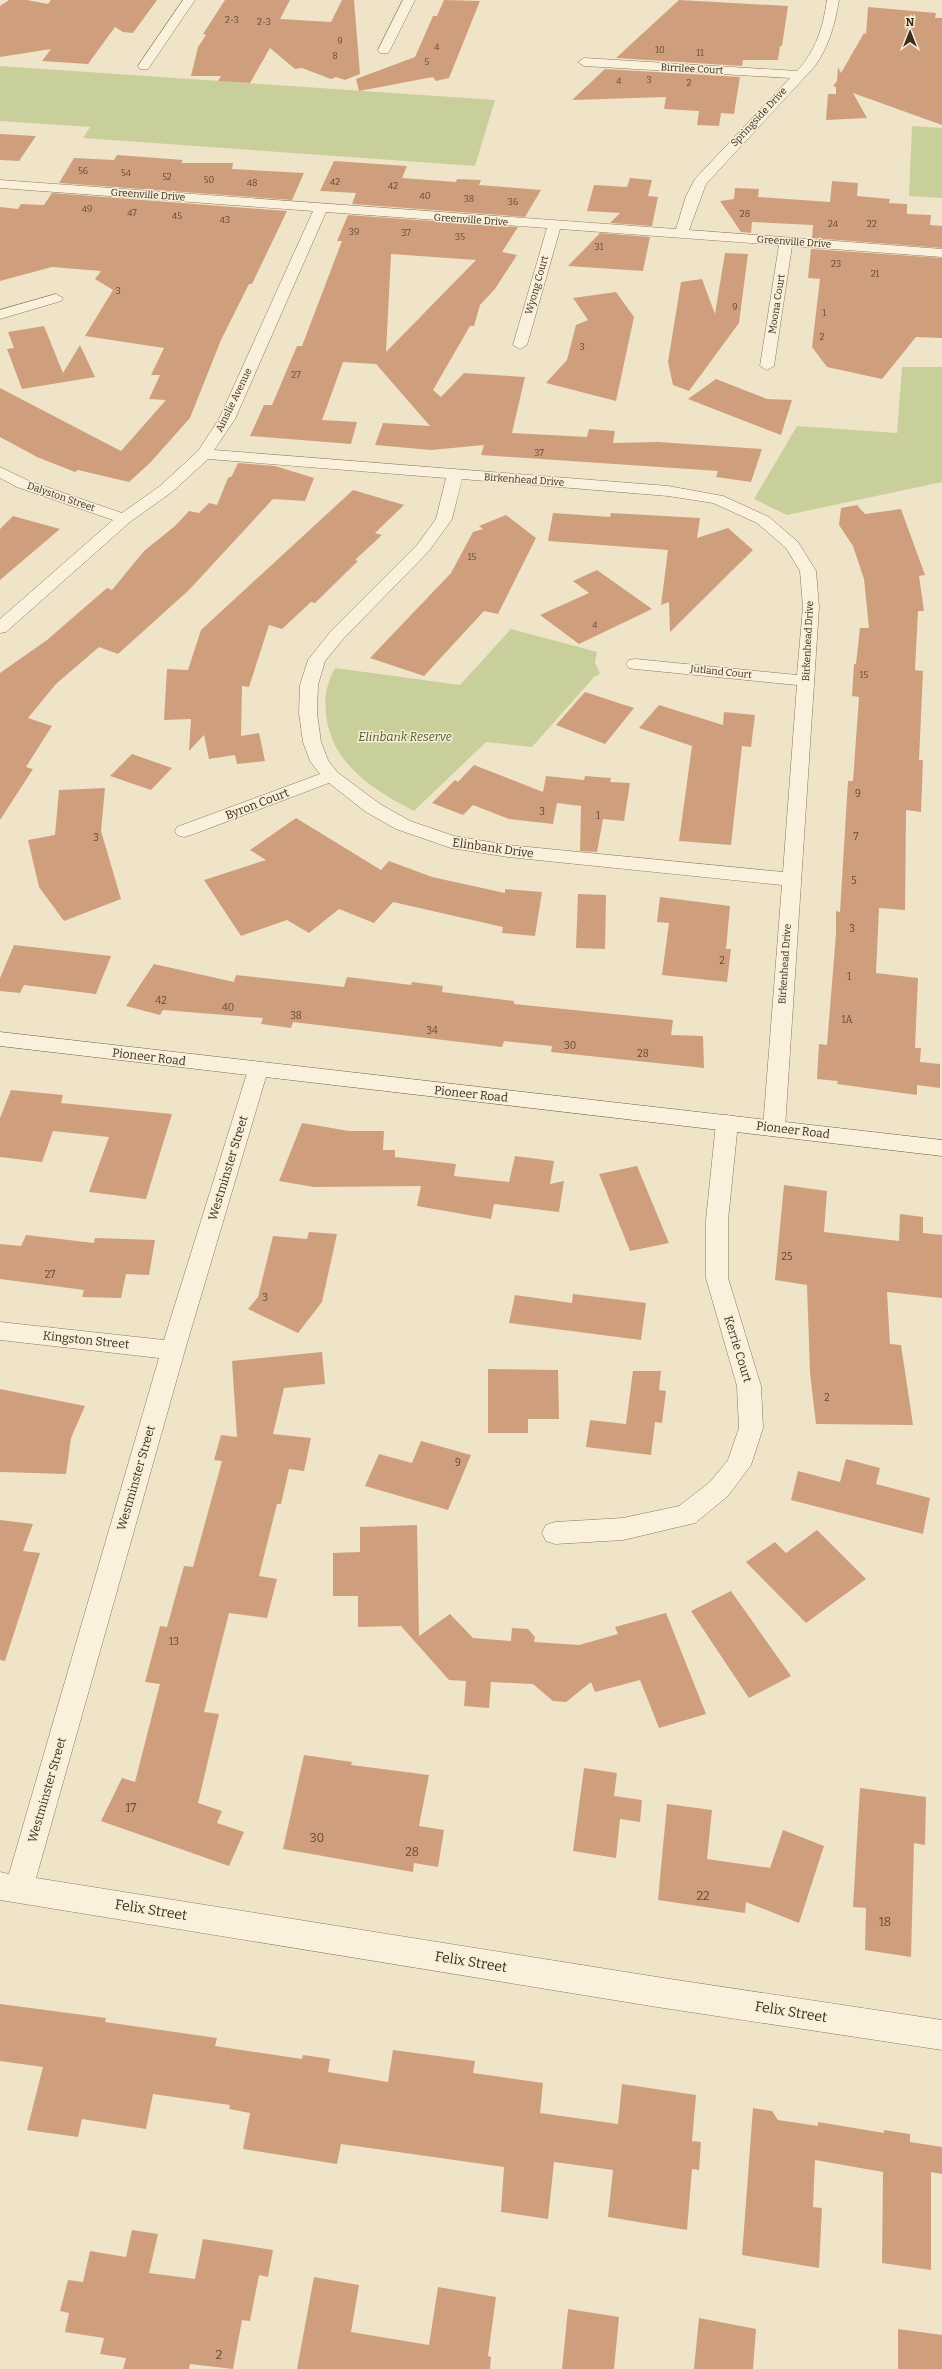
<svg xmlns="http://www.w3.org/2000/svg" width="942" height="2369" viewBox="0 0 942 2369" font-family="Bitter,serif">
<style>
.green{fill:#c9cf9b}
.building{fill:#cf9f7d;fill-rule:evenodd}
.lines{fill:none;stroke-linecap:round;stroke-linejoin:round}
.minor-casing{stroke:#8d765c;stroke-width:1}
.secondary-casing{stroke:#6f573f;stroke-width:1}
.minor{fill:#faf1dc;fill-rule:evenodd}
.secondary{fill:#faf1dc;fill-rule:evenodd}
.labels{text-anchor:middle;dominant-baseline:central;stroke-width:3;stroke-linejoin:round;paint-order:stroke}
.far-number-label{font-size:9px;fill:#624a37}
.far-street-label{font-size:10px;fill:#3d2e20;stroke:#f7eed8}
.number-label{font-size:10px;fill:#624a37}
.park-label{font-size:12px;font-style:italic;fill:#4d5a26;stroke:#f7eed8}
.street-label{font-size:12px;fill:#3d2e20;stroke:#f7eed8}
.near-number-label{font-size:12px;fill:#624a37}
.near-street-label{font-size:14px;fill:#3d2e20;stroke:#f7eed8}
</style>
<rect width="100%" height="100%" fill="#f0e4c8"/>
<path class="green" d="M0,66L495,100L475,166L83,138L90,127L0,121Z
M912,126L942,128V198L909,196Z
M902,367H942V482L787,515L754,499L797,426L897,433Z
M511,629L597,652L595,662L600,674L594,677L532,747L486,742L414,811C373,790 330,763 326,713C324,696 327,683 335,668L460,685Z"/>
<path class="building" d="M9,0H27L48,4L51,0H157L133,33L123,32L115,27L88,64L42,61L51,49L0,57V6Z
M225,0H290L280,19L331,22L342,0H354L360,74L345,80L336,77L331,79L302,68L295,69L270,48L250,83L218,81L221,76H191L198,47L206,35L203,34Z
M444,0L480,1L449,78L436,81L433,77L359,91L356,79L415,57L433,16H437Z
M679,0L788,6L782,46H780L778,60H743L742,66L616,58Z
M868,7L936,13L935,18H942V125L853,93L867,118L826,120L828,94H836V87L833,86L837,81L838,67L841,73L864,33L866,34Z
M605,69L740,77L734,114L721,113L719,126L697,125L699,111L664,109L666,97L572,100Z
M0,134L36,136L19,161L0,160Z
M117,155L183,160L181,163H233L232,169L304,173L292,200L59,183L74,158L114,160Z
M334,161L407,166L402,178L456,182L457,179L481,180L479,185L541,190L525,217L352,204L356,193L320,191Z
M630,178L652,180L648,196L658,197L652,226L610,223L620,213L587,211L594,185L627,187Z
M832,181L858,183L857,196L890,199L889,203L907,204V214L931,215L930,225L942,226V248L812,238L813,225L752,222L751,233L741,232L720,201L734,199L735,188L759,189L758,197L830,202Z
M52,193L287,211L252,284H249L221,340L190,418L150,463L129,482L78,470L75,472L37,457L0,437V388L121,451L166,400L149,399L160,375H151L164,348L85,336L113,290L95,279L101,271L52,267L0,281V207L18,209L21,204L44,205Z
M348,215L518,227L502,252L517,255L495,289L480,305L474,326H470L433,390L441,397L464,373L525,377L512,433L587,437L589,429L615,431L613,443L658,442L762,449L751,482L716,477L718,471L481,455L484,445L431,450L375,445L383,423L430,426L376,364L343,362L322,420L357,422L351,444L250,436L264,405H272L297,346H302L342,241H337ZM391,254L476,260L386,352Z
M600,233L650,237L643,271L568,266Z
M811,249L942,258V338L916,337L882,379L827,367L812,347L820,279L808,278Z
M725,253L748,254L739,323L689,391L673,385L668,362L681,282L702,279L715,314Z
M616,292L634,317L616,401L546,383L567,360L576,325L588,320L573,298Z
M44,326L63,373L80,345L95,377L22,389L7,349L14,348L8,332Z
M716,379L767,399L792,400L781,435L688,399Z
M238,463L275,466L314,478L305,501L273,499L189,590L118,654L99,647L56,684L28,718L52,726L26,767L33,769L0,820V673L47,640L107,588L112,590L144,551L175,526L189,511L199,513L209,503L217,505L228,478L232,476Z
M353,490L404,505L375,533L382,535L355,560L358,561L315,603L311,602L282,629L269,625L249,687L242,686L241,736L259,733L265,761L237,764L235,755L209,759L204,735L189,751L191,719L164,720L167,669L188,670L201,630Z
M857,505L865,514L901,509L925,575L919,576L924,611H918L915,670L923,671L919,760H923L921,812L906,810L905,910L879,908L876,973L918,978L915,1048H921L920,1062L940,1064V1088L917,1085V1095L837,1084L838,1081L817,1079L819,1044L827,1045L836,934V911L840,912L848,781H853L859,697L852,696L854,664H856L860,628H869L864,579L853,546L839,525L841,508Z
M553,513L610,517L611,513L700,518L697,538L728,528L753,550L670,632L669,602L661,605L668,550L548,541Z
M506,515L536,538L498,614L484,611L424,676L370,658L451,573L473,532L483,529L479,526Z
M13,516L60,529L0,580V529Z
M597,570L652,609L579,644L540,615L589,593L573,581Z
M585,692L634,708L605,744L556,725Z
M659,705L723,725L724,712L755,715L751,747L742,746L731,845L679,841L692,746L639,728Z
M132,754L172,768L151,790L110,776Z
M474,765L543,792L546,776L584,780L585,776L611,778L610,782L630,783L624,821L603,819L597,852L580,851L581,806L557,803L553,824L509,819L473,805L463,815L432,803L455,780L458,782Z
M105,788L101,831L121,899L64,921L39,887L28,840L55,835L59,790Z
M296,818L381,870L389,861L432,877L505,893V889L542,892L535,936L502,933L503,927L393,902L374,923L339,909L309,933L287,920L241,936L204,880L266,860L250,850Z
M578,894L606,895L605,949L576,948Z
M660,897L730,906L726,949H731L727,982L662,975L669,923L657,922Z
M14,945L111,956L96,994L24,985L20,993L0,991V978Z
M154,964L234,982L236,975L344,987L347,977L411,985L412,982L443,986L442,992L514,1001V1004L673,1020L671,1035L703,1036L704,1068L551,1052L552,1046L504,1041L502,1047L293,1022L291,1028L261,1024L263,1018L163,1010L160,1015L126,1006Z
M11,1090L63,1095L61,1103L172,1114L146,1199L89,1192L109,1137L53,1131L42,1162L0,1157V1118Z
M302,1123L349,1131H384L383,1150H395V1157L456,1164L454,1176L509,1182L515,1156L554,1161L550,1184L564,1181L559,1212L494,1204L491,1219L417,1206L421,1186L314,1187L279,1181Z
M637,1166L669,1243L630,1251L599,1174Z
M784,1185L827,1191L824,1232L899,1241L900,1214L923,1217V1233L942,1235V1298L887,1292L890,1344L901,1345L913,1425L816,1424L810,1373L807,1285L775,1280Z
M309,1232L337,1234L322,1302L298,1333L248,1309L258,1297L273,1236L307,1239Z
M26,1235L94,1243L95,1238L155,1240L149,1275L126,1274L121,1298L82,1297L84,1290L0,1279V1244L21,1246Z
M573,1294L646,1303L641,1340L509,1323L515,1295L572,1303Z
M322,1352L325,1384L284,1388L273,1434L311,1438L304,1471L289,1469L281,1504H277L259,1576L277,1579L267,1618L229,1613L204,1712L219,1714L198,1803L222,1811L217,1823L244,1832L229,1866L101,1821L122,1778L135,1782L160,1684L145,1682L160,1626L167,1627L184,1566L193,1567L222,1461L214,1460L221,1435L237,1437L232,1361Z
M488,1369L558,1370L559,1419H528V1433H488Z
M633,1371H661L659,1390L666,1391L662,1423L655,1422L651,1455L586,1447L590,1420L626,1424Z
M0,1389L85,1406L71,1438L66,1474L0,1472Z
M421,1441L471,1455L448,1510L365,1486L379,1454L412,1463Z
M846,1459L880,1468L876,1484L930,1498L923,1534L791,1500L798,1471L840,1482Z
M0,1520L33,1524L23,1551L40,1553L5,1661L0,1660Z
M417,1525L419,1636L450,1614L473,1638L511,1641L512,1628L528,1629L535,1637L534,1642L579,1645L618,1634L615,1627L666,1613L706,1714L659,1728L640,1680L595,1692L591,1682L566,1702L553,1701L533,1684L491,1682L489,1708L464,1706L466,1681L449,1680L401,1626L358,1627V1596H333V1553L360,1552V1527Z
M817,1530L866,1579L806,1623L746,1562L775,1542L786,1553Z
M731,1591L791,1676L749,1698L691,1611Z
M304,1755L352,1762L351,1765L429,1775L419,1826L444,1830L438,1867L414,1863L413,1872L283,1849Z
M584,1768L617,1773L614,1796L642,1800L640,1822L620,1819L616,1858L573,1851Z
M860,1788L926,1797L925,1845L914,1843L911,1957L865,1950L866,1908L853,1907Z
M667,1804L712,1810L707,1859L770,1868L783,1830L824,1846L799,1923L746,1902L745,1913L658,1900Z
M0,2004L106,2018L105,2022L217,2038L215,2046L302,2059L303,2055L330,2059L328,2072L388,2082L393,2050L475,2061L473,2073L543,2083L540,2113L618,2124L622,2084L696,2095L692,2141L701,2142L699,2170L692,2169L687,2230L608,2217L613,2170L554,2162L548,2219L501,2212L504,2167L341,2144L337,2164L243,2149L250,2113L229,2109L230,2105L153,2094L146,2129L82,2119L78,2137L27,2130L43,2067L0,2061Z
M753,2108L772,2111L778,2120L818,2126V2122L884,2133V2130L910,2134V2142L942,2147V2174L931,2172V2270L882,2263L883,2172L815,2160L813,2207L822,2208L819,2268L742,2255Z
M132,2230L158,2234L149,2273L195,2279L203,2239L273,2250L268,2277L259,2275L250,2321L242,2320L233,2369L190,2364L189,2369H123L126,2358L100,2354L104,2338L65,2332L69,2313L60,2311L68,2280L83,2282L90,2251L126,2257Z
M314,2277L359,2285L351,2332L429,2345L438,2287L496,2297L488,2356L491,2357L490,2369H297Z
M568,2309L619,2317L614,2369H562Z
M699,2318L756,2329L753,2369H694Z
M898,2329L942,2335V2369H898Z"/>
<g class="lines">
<defs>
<path id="minor" d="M183,0H195L148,69H140L138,66Z
M403,0H415L390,50L388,53H380L378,50Z
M827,0H839C835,24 829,46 815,66L706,184L689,230L942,249V257L792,246L774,366L767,370L760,366L779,245L560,229L527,345L520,349L513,345L547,228L326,212L235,419L214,450L668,486L723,496L769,517L798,542L816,571L819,607L785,1128L782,1134L774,1136L766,1134L763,1128L782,885L508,857L451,848L396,829L366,812L329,783L191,835L184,837L177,835L175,831L177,827L320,774L310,761L303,742L299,713L300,685L308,660L331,631L417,545L436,519L446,478L208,459L172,492L130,522L6,632L0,633V619L113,520L17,487L0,478V467L29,481L122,513L160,486L198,451L219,419L313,211L0,188V180L676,229L686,196L695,179L790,78L584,66L578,62L584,58L797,71C816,51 823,27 827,0ZM462,479L668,496L713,503L757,523L786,548L800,571L803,607L797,675L635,659L629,660L626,664L629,668L635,669L797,685L783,872L508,845L454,836L410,821L380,804L337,772L328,760L321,742L317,713L318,685L325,661L343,639L429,551L452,519Z
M56,294L63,298L61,301L0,319V310Z
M258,1062L265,1065L268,1070L185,1350L36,1878L657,1977L942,2020V2050L657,2007L0,1900V1872L9,1874L159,1358L0,1340V1322L164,1340L248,1070L251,1065Z
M727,1115L735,1117L738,1123L728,1220V1278L761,1386L763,1428L751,1465L728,1496L695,1523L623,1540L555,1544L546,1541L542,1533L546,1525L555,1522L623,1518L679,1506L710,1482L728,1460L739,1428L737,1386L706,1278V1220L716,1123L719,1117Z"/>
<path id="secondary" d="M0,1032L942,1140V1156L0,1046Z"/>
</defs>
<use href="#minor" class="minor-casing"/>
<use href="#secondary" class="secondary-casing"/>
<use href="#minor" class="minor"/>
<use href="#secondary" class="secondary"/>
</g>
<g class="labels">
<g class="far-number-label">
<text x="232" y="20">2-3</text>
<text x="264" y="22">2-3</text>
<text x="340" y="41">9</text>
<text x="437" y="47">4</text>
<text x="660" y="50">10</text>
<text x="700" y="53">11</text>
<text x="335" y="56">8</text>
<text x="427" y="62">5</text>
<text x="649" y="80">3</text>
<text x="619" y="81">4</text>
<text x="689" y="83">2</text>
<text x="83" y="171">56</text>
<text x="126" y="173">54</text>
<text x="167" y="177">52</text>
<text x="209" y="180">50</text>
<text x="335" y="182">42</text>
<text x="252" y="183">48</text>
<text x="393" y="186">42</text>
<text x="425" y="196">40</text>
<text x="469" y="199">38</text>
<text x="513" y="202">36</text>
<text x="87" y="209">49</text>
<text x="132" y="213">47</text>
<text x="745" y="214">28</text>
<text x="177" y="216">45</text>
<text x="225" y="220">43</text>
<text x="833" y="224">24</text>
<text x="872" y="224">22</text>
<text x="354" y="232">39</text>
<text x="406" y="233">37</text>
<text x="460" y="237">35</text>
<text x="599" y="247">31</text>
<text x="836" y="264">23</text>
<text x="875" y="274">21</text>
<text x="118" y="291">3</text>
<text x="735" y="307">9</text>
<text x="824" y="313">1</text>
<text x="822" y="337">2</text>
<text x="582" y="347">3</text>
<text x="296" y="375">27</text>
<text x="539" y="453">37</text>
<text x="472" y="557">15</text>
<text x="595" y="625">4</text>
<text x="864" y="675">15</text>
</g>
<g class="far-street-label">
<text transform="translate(692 69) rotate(3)">Birrilee Court</text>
<text transform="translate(759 117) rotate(-47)">Springside Drive</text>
<text transform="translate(148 195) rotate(4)">Greenville Drive</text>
<text transform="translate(471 220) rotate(4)">Greenville Drive</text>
<text transform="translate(794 242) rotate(4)">Greenville Drive</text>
<text transform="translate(537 285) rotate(-74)">Wyong Court</text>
<text transform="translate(777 304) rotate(-81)">Moona Court</text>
<text transform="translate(234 400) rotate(-64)">Ainslie Avenue</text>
<text transform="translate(524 480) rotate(4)">Birkenhead Drive</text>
<text transform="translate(61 497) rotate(19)">Dalyston Street</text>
<text transform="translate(808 641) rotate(-87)">Birkenhead Drive</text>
<text transform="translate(721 672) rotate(6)">Jutland Court</text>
<text transform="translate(785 964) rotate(-86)">Birkenhead Drive</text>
</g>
<g class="number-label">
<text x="858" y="794">9</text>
<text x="542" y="812">3</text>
<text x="598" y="816">1</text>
<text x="856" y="837">7</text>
<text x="96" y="838">3</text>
<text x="854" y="881">5</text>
<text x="852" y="929">3</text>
<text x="722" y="961">2</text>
<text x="849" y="977">1</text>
<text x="161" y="1001">42</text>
<text x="228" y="1008">40</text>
<text x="296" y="1016">38</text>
<text x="847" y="1020">1A</text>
<text x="432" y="1031">34</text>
<text x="570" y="1046">30</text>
<text x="643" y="1054">28</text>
<text x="787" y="1257">25</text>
<text x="50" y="1275">27</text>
<text x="265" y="1298">3</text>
<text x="827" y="1398">2</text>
<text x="458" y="1463">9</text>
<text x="174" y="1642">13</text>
</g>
<g class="park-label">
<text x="405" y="737">Elinbank Reserve</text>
</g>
<g class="street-label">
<text transform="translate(257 804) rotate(-21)">Byron Court</text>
<text transform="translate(493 848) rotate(8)">Elinbank Drive</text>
<text transform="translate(149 1057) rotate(7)">Pioneer Road</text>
<text transform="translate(471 1094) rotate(6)">Pioneer Road</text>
<text transform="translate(793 1130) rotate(7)">Pioneer Road</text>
<text transform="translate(228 1168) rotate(-73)">Westminster Street</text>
<text transform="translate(86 1340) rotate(6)">Kingston Street</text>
<text transform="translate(738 1349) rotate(73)">Kerrie Court</text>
<text transform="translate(136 1478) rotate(-74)">Westminster Street</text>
<text transform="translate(47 1790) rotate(-74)">Westminster Street</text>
</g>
<g class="near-number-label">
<text x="131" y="1808">17</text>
<text x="317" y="1838">30</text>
<text x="412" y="1852">28</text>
<text x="703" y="1896">22</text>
<text x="885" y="1922">18</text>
<text x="219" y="2355">2</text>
</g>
<g class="near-street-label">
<text transform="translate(151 1910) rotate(9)">Felix Street</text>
<text transform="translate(471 1962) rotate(9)">Felix Street</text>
<text transform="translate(791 2012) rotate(9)">Felix Street</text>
</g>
</g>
<g transform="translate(910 32)" stroke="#f7eed8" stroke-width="3" paint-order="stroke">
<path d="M0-3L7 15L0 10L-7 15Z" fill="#3d2e20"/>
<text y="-6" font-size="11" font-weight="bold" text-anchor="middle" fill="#3d2e20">N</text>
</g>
</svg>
